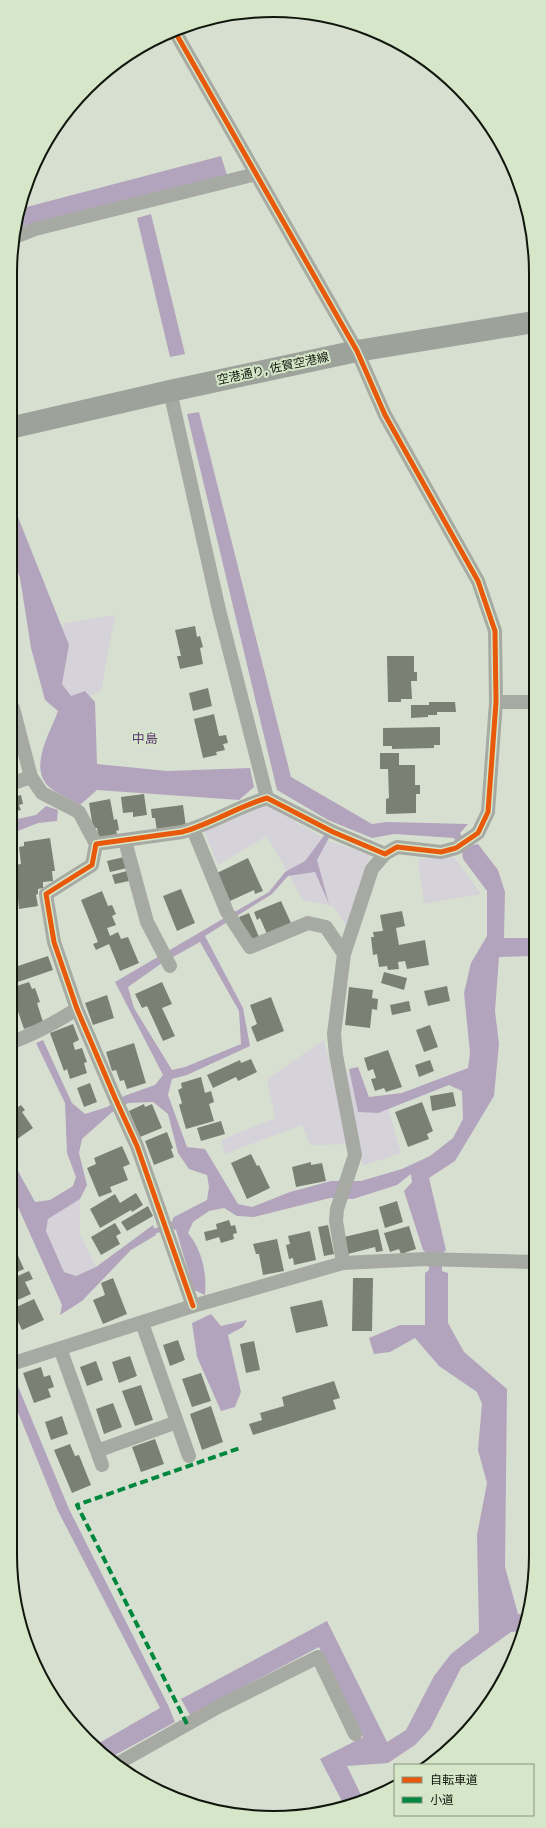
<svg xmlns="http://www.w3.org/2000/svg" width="546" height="1828" viewBox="0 0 546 1828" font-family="Signika,'Noto Sans JP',sans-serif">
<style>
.green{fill:#d6d2da}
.water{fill:#b3a4be;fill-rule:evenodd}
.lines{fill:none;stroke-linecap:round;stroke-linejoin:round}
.stream{stroke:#b3a4be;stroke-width:5}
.building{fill:#7a8074}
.minor{stroke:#a6aaa3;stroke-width:14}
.primary{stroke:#9da29a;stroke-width:22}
.quiet{stroke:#00873e;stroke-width:4;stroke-dasharray:8 4;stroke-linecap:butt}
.cycleway-casing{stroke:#d6e7c9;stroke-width:8}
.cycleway{stroke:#e8590c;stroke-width:5}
.labels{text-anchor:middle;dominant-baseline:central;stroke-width:4;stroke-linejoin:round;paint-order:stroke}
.street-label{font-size:12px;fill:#11160c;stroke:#d6e7c9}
.neighbourhood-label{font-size:13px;fill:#5b3972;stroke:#d6e7c9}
.rim{fill:none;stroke:#11160c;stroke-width:2}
</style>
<rect width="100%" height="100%" fill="#d7e0d0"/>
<path class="green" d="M115,615L101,691L90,696L85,691L71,696L62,684L69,645L62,628L65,623Z
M265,803L328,841L370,854L346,926L333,906L303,900L267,836L218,865L204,831Z
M454,857L481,894L424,904L418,859Z
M324,1040L333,1076L354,1072L362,1104H387L401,1153L363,1166L358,1144L310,1145L302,1125L225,1154L221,1140L275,1118L267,1079Z
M80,1199V1234L96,1267L76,1276L64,1272L46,1231L48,1219Z"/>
<path class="water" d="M221,156L227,175L15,228L19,209Z
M151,214L185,354L170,357L137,218Z
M199,412L291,777L372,824L387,822L468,824L460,833L467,846L478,844L498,870L505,892L504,938H532V956L499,957L495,1011L499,1044L494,1096L455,1161L429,1178L446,1250L442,1254V1271L448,1273V1323L464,1352L507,1389L505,1567L518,1614H529L523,1631L511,1632L461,1668L430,1729L415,1745L388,1763L347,1766L363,1799L345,1807L320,1759L363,1737L319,1647L190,1715L181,1699L327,1621L387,1742L406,1730L434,1676L451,1654L479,1632L477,1535L487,1483L478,1450L482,1404L477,1392L439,1366L415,1338L390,1352L374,1354L369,1338L400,1325H425V1273L429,1270V1255L423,1250L404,1191L412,1182L411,1174L397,1185L353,1199L330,1198L254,1217L237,1216L224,1208L209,1211L193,1222L188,1233C202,1250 207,1273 205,1295L194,1290L176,1230L169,1227L174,1217L207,1200L209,1187L207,1175L189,1169L178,1153L168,1114L153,1102L128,1103L111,1113L82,1139L79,1153L87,1185L80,1199L48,1219L46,1231L64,1272L76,1276L96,1267L153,1225L156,1235L131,1250L82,1301L60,1315L62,1305L18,1207L11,1196L12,1160L35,1202L50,1200L73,1186L76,1177L67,1153L65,1103L36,1043L43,1040L72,1103L85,1114L107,1107L124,1096L155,1085L163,1075L115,982L269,892L285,872L305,861L326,833L330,836L317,860L329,904L315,872L288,876L272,894L205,936L243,1008L250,1046L187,1075L172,1079L168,1095L187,1147L205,1149L238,1204L252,1207L290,1192L331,1181H361L402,1169L430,1156L453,1138L463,1119L462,1091L449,1085L378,1113L358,1112L349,1069L358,1067L369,1097L402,1093L468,1068L470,1053L464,993L471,963L487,936V891L463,859L462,852L454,838L394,834L372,838L328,820L277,790L187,414ZM200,942L239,1011L241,1044L185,1067L172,1070L134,1008L128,987L162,963Z
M14,507L69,645L62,684L71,696L85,691L95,702L97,764L167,771L250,768L254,787L239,800L97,790L80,805C72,800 55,793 48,786C29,766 50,733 58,711L45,700L31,648L20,578L14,561Z
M46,806L58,810L57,821L38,823L13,833V820L36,815Z
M211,1314L221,1326L247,1320L243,1327L228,1335L241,1392L235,1407L221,1411L197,1357L192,1323Z
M17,1384L69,1509L168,1705L175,1722L108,1759L94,1746L160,1708L58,1511L11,1395V1385Z"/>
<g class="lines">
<path class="stream" d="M155,1231L165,1228"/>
</g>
<path class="building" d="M195,626L197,637L200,636L203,647L200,648L203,664L180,669L177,656H181L175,630Z
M387,656H414V672H417V681H411L412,699H401V702H388Z
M208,688L212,706L193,711L189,693Z
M429,702H455L456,712H437V715H428V717L411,718V705H429Z
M214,714L219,736L226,735L228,743L223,744L225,750L216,752L217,755L203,758L194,719Z
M440,727V745H434V748L392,749V746H383V728Z
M380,753H399V765H415V785H420V794H416V813L386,814V799L389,798L388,769H380Z
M16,789L17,796L21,795L23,804L19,805L21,810L13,812V790Z
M144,794L147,815L133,817V812L123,813L121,797Z
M110,799L114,820L117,819L119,830L116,831L117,834L99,838L97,828H93L89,803Z
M183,805L186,827L157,831L155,818H152L151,809Z
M50,838L55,871H52L53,881L43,882V888L38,889V894L36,895L38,906L19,909L18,899H14L13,888V879H16L14,865L21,864L19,847L24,846V842Z
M124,857L127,868L110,872L107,861Z
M248,858L263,891L255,894L254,890L230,901L217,873Z
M127,871L129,881L115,884L112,875Z
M181,889L195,923L177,931L163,896Z
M102,891L108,906L112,905L116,914L112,916L116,925L107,928L110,936L118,932L121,939L128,937L139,963L120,971L109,944L96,950L93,944L98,942L81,900Z
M281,901L291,923L267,934L260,918L257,920L254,912Z
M402,911L405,926L396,928L399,945L425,940L429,965L407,969L405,961L398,962L399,969L388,970L387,966L379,967L377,954L373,955L371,937H374L373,932L383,931L380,915Z
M249,913L259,937L249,941L239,917Z
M48,956L53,970L12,984V968Z
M384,972L407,978L404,990L381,983Z
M29,982L32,989L35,988L40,1002L37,1003L43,1022L24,1029L14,1000L18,999L14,987Z
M162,982L172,1004L162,1008L175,1036L163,1041L147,1006L142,1008L135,994Z
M447,986L450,1001L428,1006L424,991Z
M349,987L373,990L372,998L378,999L377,1010L372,1009L370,1028L345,1025Z
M107,995L114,1018L93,1025L85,1003Z
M271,997L284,1031L257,1042L251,1027L257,1024L250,1005Z
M409,1001L411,1011L392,1015L390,1005Z
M73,1024L79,1040L73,1043L75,1050L82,1048L87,1062L84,1063L87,1073L70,1079L67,1069L64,1071L50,1033Z
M430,1025L438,1047L424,1052L416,1030Z
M134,1043L146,1083L127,1089L124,1080L120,1081L116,1070L112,1071L106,1052Z
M388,1050L402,1087L386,1092L384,1088L375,1091L371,1079L376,1078L373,1069L368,1071L364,1058Z
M251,1059L257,1072L238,1081L236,1077L213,1088L207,1075L240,1060L241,1063Z
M430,1060L434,1071L419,1077L415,1065Z
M201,1077L205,1093L211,1091L214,1102L209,1104L214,1121L186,1129L179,1105L182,1103L178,1090L182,1088L181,1083Z
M90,1083L97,1102L84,1107L77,1088Z
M453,1092L456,1106L432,1111L430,1096Z
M14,1101L18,1107L21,1105L25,1110L22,1112L33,1128L13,1142L12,1103Z
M422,1102L433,1131L427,1134L429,1139L408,1147L395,1112Z
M144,1104L145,1107L152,1104L162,1128L140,1137L129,1111Z
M221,1121L225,1134L201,1141L197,1128Z
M167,1132L173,1148L171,1149L174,1157L154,1165L145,1141Z
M122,1146L130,1164L123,1167L128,1180L110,1187L112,1192L99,1197L87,1168L96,1164L94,1158Z
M251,1154L257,1166L259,1165L270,1188L247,1199L231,1163Z
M311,1162V1165L322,1163L326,1181L296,1187L292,1167Z
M136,1193L143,1205L132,1212L131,1210L100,1228L90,1209L115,1194L120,1203Z
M397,1201L403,1222L385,1228L379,1207Z
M148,1206L153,1216L127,1231L121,1222Z
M229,1220L231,1226L235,1225L237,1233L233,1234L234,1239L221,1243L219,1237L206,1241L204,1232L217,1229L216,1224Z
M115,1223L121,1233L116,1236L120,1244L101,1255L91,1237Z
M328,1225L334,1254L324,1256L318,1227Z
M409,1226L416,1249L401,1254L399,1249L390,1252L384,1233Z
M378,1229L383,1251L376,1252L375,1247L348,1254L344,1237Z
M310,1231L316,1260L294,1265L293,1258L289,1259L286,1245L290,1244L288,1236Z
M277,1239L284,1271L263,1275L259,1254H256L253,1244Z
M15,1249L24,1269L11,1275V1251Z
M29,1271L33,1279L25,1282L31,1294L11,1303V1285L13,1284L11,1279Z
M113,1278L127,1314L103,1324L93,1300L105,1295L101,1283Z
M353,1278H373L372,1331H352Z
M34,1299L44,1320L22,1330L12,1309Z
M322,1300L328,1326L296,1333L290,1307Z
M178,1340L185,1360L170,1366L163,1345Z
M254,1341L260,1370L246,1373L240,1344Z
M130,1356L137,1376L119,1383L112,1362Z
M96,1361L103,1380L87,1386L80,1367Z
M41,1367L44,1377L50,1375L54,1387L48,1389L51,1397L34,1403L23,1373Z
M201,1373L211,1401L192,1407L182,1379Z
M334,1381L340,1398L333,1400L336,1409L253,1435L249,1424L262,1420L260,1413L284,1406L282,1397Z
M141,1385L153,1420L135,1426L122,1391Z
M113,1403L122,1427L104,1434L96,1409Z
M211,1406L223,1442L202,1450L190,1414Z
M62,1416L68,1434L51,1440L45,1422Z
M155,1439L164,1464L141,1472L132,1447Z
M70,1444L75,1456L79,1455L91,1485L72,1493L54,1450Z"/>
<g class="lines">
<path class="minor" d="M174,30L357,351L385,415L478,581L495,631L496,702L488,812L478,833L456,848L441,852L397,847L385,854L333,832L267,798C237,807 211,824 182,832L96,844L92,865L46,894L54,942L77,1009L115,1098L137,1146L193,1306
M15,237L35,229L256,174
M170,391L219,610L267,798
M496,702H533
M13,708L31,777L42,793L79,812L96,844
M13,783L31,777
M193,829L227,912L250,947L308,923L326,927L344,954
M125,841L147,922L170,966
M12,1042C35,1034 56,1022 77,1009
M343,1263L336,1221L337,1209L355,1155L336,1055L334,1034L344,954L372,869L385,854
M142,1323L189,1456
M11,1333V1331
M60,1348L102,1465
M11,1364L193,1306L343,1263L426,1259L532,1262
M97,1451L177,1422
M115,1765L218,1707L318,1657L355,1734"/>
<path class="primary" d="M14,427L170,391L357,351L534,322"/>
<path class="quiet" d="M187,1724L77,1505L240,1448"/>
<defs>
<path id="cycleway" d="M174,30L357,351L385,415L478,581L495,631L496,702L488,812L478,833L456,848L441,852L397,847L385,854L333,832L267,798C237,807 211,824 182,832L96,844L92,865L46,894L54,942L77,1009L115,1098L137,1146L193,1306"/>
</defs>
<use href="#cycleway" class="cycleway-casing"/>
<use href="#cycleway" class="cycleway"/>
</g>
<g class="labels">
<g class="street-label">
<text transform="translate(273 369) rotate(-12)">空港通り, 佐賀空港線</text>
</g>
<g class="neighbourhood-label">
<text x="145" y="739">中島</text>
</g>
</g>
<path d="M0 0H546V1828H0ZM273 17H273A256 256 0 0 1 529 273V1555A256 256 0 0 1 273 1811H273A256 256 0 0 1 17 1555V273A256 256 0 0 1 273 17Z" fill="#d6e7c9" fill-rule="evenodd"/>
<path class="rim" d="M273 17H273A256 256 0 0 1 529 273V1555A256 256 0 0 1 273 1811H273A256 256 0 0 1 17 1555V273A256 256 0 0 1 273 17Z"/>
<rect x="394" y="1764" width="140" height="52" fill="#d6e7c9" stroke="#87937d"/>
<rect x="402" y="1777" width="20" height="6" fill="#e8590c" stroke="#87937d"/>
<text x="430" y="1784" font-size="12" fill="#11160c">自転車道</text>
<rect x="402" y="1797" width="20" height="6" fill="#00873e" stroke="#87937d"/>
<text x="430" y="1804" font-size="12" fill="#11160c">小道</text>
</svg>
